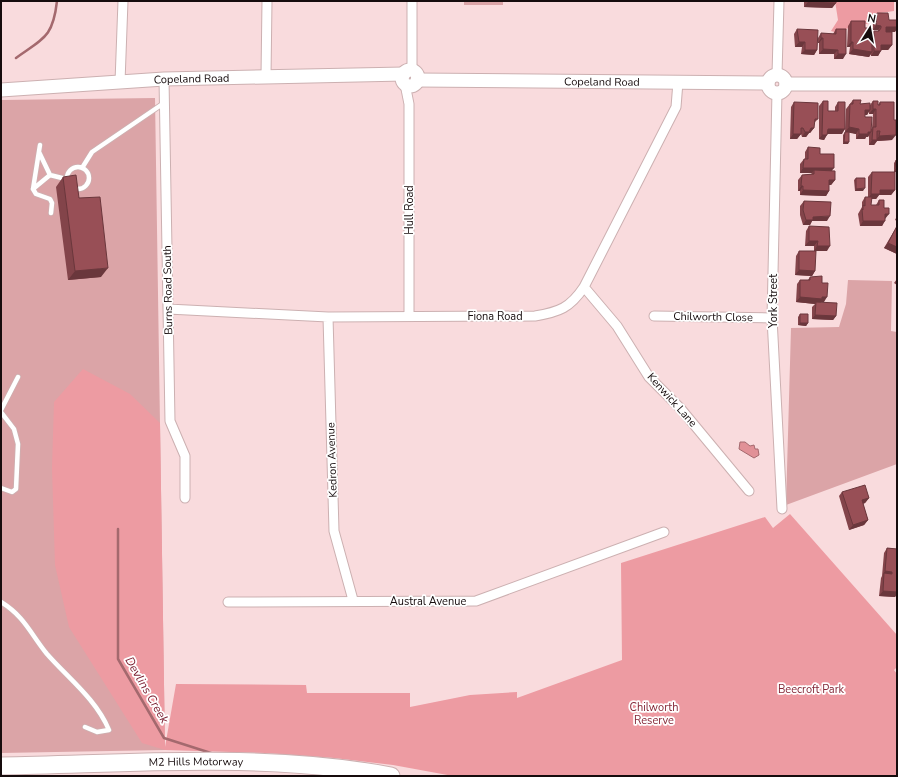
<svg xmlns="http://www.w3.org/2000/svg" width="898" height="777" viewBox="0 0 898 777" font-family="'Nunito Sans',sans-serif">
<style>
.green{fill:#dba4a7}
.forest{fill:#ed9ba2}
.water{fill:#e19197;stroke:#a4696e}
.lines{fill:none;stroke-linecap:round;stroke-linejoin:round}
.stream{stroke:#a4696e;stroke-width:2.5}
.service-casing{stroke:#ccb0b1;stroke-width:6}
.minor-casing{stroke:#ccb0b1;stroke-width:11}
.secondary-casing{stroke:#ccb0b1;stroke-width:15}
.motorway-casing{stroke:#ccb0b1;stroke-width:19}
.service{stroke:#fff;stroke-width:4.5}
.minor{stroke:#fff;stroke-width:9}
.secondary{stroke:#fff;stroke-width:13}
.motorway{stroke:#fff;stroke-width:17}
.wall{fill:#83444a;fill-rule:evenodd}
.shaded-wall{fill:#6a373c}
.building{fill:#984f56;stroke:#6a373c}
.labels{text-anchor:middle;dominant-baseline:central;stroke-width:3.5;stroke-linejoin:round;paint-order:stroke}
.street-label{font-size:11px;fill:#160c0d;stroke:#fff}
.park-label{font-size:11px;fill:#842636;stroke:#fff}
.water-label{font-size:12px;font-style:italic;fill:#781a2d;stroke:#fff}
</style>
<rect width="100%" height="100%" fill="#f9dbdd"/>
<path class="green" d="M464,1H503V5H464Z
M155,98L165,750L1,753V100Z
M848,280L892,281L891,331L897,332V464L786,505L791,328L839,327L846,304Z"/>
<path class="forest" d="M835,1H894V11L873,14L867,24L853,22L846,30L838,33L831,31L838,20Z
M83,369L130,394L160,423L165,747L176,684L306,685L307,693H410V707L470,695L517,692V698L622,660L621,563L765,517L773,528L790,514L897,635V667L894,670L897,674V776H453L393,765L334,758L266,753L165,750L142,743L69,627L55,565L52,468L54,402Z"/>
<path class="water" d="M740,442H745L750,446L754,445L755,449H758L759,455L754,458L739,449Z"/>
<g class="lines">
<path class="stream" d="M16,58C44,38 53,37 57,1
M118,529V659L164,738L214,754"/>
<defs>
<path id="service" d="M40,145L33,189L36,194L50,199L52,203L51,213
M39,152L50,175L66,179
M67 178a11 11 0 1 1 22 0a11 11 0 1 1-22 0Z
M82,168L92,152L164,103
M33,189L50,175
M1,410L18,377
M1,412L14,429L18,444L16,489L12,492L1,488
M1,602C25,617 30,633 47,654C68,678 96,699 109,730L97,732L85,727"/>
<path id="minor" d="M412,1V71
M777,75L779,1
M266,76L267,1
M164,79L170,421L185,456V498
M120,82L123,1
M405,84L409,104V316
M777,92L772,318L782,509
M584,287L617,326L649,377L681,409L749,491
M168,309L328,317L535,316C559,312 570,308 584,287L676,107L678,82
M654,316L772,318
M328,317L334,531L353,600
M228,602L476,601L664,532"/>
<g id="secondary">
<circle cx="410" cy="78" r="8"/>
<circle cx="777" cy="84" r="9"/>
<path id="s1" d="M417,80L768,83"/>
<path d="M786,84H897"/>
<path id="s2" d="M1,90L164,79L404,74"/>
</g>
<g id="motorway">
<path id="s3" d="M1,766C129,764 264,752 391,776"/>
</g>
</defs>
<use href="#service" class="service-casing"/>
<use href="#minor" class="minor-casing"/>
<use href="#secondary" class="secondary-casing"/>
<use href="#motorway" class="motorway-casing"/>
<use href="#service" class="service"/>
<use href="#minor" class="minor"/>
<use href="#secondary" class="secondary"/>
<use href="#motorway" class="motorway"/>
</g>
<path class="wall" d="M804,1H836V3L832,8L804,7Z
M877,13L889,20L895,32H886L892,45L888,50H881L878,56H871V54L869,57L849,54L850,47H847L848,26L851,21L865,28L872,34L874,31H878V30H873V17Z
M797,29L817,50L814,55L801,54L802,47H795L794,34Z
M836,29L843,59H834V54H819V43H818V38L821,33L833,34Z
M897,38V56L896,39Z
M853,100L860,104L870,105L873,101L878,105L880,102L892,140L877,141L874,145H869V135L868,137H866L865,139H856V134L849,132L848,144H843V135L845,132H848H845L846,109ZM869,111V114H873L872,128L871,129L865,117V115H867Z
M823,101L828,111H835V107L838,102L842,134H827L824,140L819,139V106Z
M794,102L818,119L814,123V128L810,133H809L806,137H802L801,134L797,139H790L791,107Z
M808,147L820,154L832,171L835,180L831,185H829V191L826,196L800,195V191H798V180L802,175L811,174L812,173H800V164L804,159H805V152Z
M896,160H897V172H894V163Z
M872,172L895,190L891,195H879L876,199H871V205H876L879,200L884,208L885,219L882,226H860L858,214L862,207V202L865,197H868V177Z
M63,177L79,198L101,277L68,280L56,187Z
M856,178L863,191H855L854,180Z
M804,201L827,221H812L810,225H803L800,215V206Z
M897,216V221L895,220Z
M809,226L827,251H814V246H805L806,231Z
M897,226V254L884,248L894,231Z
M799,251L815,271L812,276L795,275L796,256Z
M810,277L822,283L824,302H820L836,316L833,320L812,319V307L815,304L796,302L797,284L800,280H808Z
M897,279V285L894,283Z
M800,314L808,323L806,326L798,325V317Z
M842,492L869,498L865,503L863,504L868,520L864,525L849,530L839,496Z
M887,548L897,549V594L895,597L879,596L881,578L882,576L884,553Z"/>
<path class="shaded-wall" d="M808,2L836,3L832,8L804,7Z
M876,25L881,26L878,30H873Z
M886,27H897V29L895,32H883Z
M821,38H823L819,43H818Z
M799,42H805L802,47H795Z
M851,42H853L850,47H847Z
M881,45H892L888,50H878Z
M823,49L838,50L834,54H819Z
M853,49L872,52L869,57L849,54Z
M805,50H817L814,55L801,54Z
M874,51H881L878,56H871Z
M838,54H846L843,59H834Z
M873,109H876L873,114H869Z
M865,110H870L867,115H862Z
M849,127L859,129L856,134L845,132Z
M811,128H814L810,133H809L806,137H802L805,132Z
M828,129H845L842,134H824Z
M868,132H871L868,137H866L865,139H856L859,134Z
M793,134H801L797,139H790Z
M822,135H827L824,140L819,139Z
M896,135L892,140L877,141L874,145H869L872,140H876L879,136Z
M844,142H849L848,144H843Z
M803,168H834L830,173L814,170L812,173H800Z
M895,169L897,170V172H894Z
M829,180H835L831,185H826Z
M801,186H803L800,191H798Z
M865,188L863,191H855L856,189Z
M803,190L829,191L826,196L800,195Z
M880,190H895L891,195H879L876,199H868L871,194Z
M885,214H889L885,219Z
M830,216L827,221H812L810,225H803L806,220L813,217Z
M863,221H885L882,226H860Z
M809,241H818L814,246H805Z
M888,243L897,247V254L884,248Z
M817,246H830L827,251H814Z
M108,268L101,277L68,280L75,271Z
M799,270L815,271L812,276L795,275Z
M800,297H827L824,302H821L819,304L816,302L815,304L796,302Z
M815,315L836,316L833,320L812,319Z
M800,323H808L806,326L798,325Z
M869,498L865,503L858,505L862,500Z
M868,520L864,525L849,530L853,525Z
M885,571L892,572L889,577L884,573L882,576Z
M883,591L897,592V594L895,597L879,596Z"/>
<path class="building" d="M808,1H836V3L808,2Z
M877,13H888L889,20H897V27H886V32H892V45H881V51H874V31H879L881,28V26L876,25Z
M851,21H865V28H872V52L853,49V42H851Z
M797,29L818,30L817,50H805V42H799Z
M836,29H846V54H838V50L823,49V38H821V33L836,34Z
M853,100H861L860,104L870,103V110H865V117H872L871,132H868V134H859V129L849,127L850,104H853Z
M823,101H828V111H838V102H845V129H828L827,135H822Z
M873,101H878V105H880V102H894V120H896V135L879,136L880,131H877V140H872L873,127H876V109H873Z
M794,102L818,103V119H815L814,128H811L809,132H805L803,128H801V134H793Z
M845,132H849V142H844Z
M808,147L820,148V154H834V168H803L804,159H808Z
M896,160H897V170L895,169Z
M814,170L835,171V180H829V191L803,190V186H801L802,175L814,174Z
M872,172H895V190H880V194H871Z
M76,175L79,198L100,197L108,268L75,271L63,177Z
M856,178H865V188L856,189Z
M865,197H872L871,205H879V200H884V208H889V214H885V221H863L862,209L863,210V205L865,206Z
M804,201L831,202L830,216L813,217V220H806L803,210Z
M809,226L829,227L830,246H817L818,241H809Z
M897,226V247L888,243Z
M799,251H816L815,271L799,270Z
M822,276V283H828L827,297H822V299L800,297V280H810V277Z
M816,302L837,303L836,316L815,315Z
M800,314H808V323H800Z
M865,485L869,498L862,500L868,520L853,525L842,492Z
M887,548L897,549V592L883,591L884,573L892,574V572L885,571Z"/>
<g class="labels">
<g class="street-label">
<text stroke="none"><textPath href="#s2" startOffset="191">Copeland Road</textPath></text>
<text stroke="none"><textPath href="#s1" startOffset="185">Copeland Road</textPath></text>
<text transform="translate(409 210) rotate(-90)">Hull Road</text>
<text transform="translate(168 290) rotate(-91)">Burns Road South</text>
<text transform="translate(773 301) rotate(-90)">York Street</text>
<text x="495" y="316">Fiona Road</text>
<text transform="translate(713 317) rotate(1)">Chilworth Close</text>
<text transform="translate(672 400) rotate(48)">Kenwick Lane</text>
<text transform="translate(332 460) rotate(-92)">Kedron Avenue</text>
<text x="428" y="601">Austral Avenue</text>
<text stroke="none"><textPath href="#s3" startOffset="195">M2 Hills Motorway</textPath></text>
</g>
<g class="park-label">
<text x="811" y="689">Beecroft Park</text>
<text x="654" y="707">Chilworth<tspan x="654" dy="13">Reserve</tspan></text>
</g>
<g class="water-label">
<text transform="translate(147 690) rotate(60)">Devlins Creek</text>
</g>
</g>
<rect width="898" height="777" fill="none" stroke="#160c0d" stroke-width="4"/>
<g transform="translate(870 28) rotate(11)" stroke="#ffffff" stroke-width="3" paint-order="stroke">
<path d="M0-3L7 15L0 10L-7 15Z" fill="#160c0d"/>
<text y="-6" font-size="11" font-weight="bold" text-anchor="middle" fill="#160c0d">N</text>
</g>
</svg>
